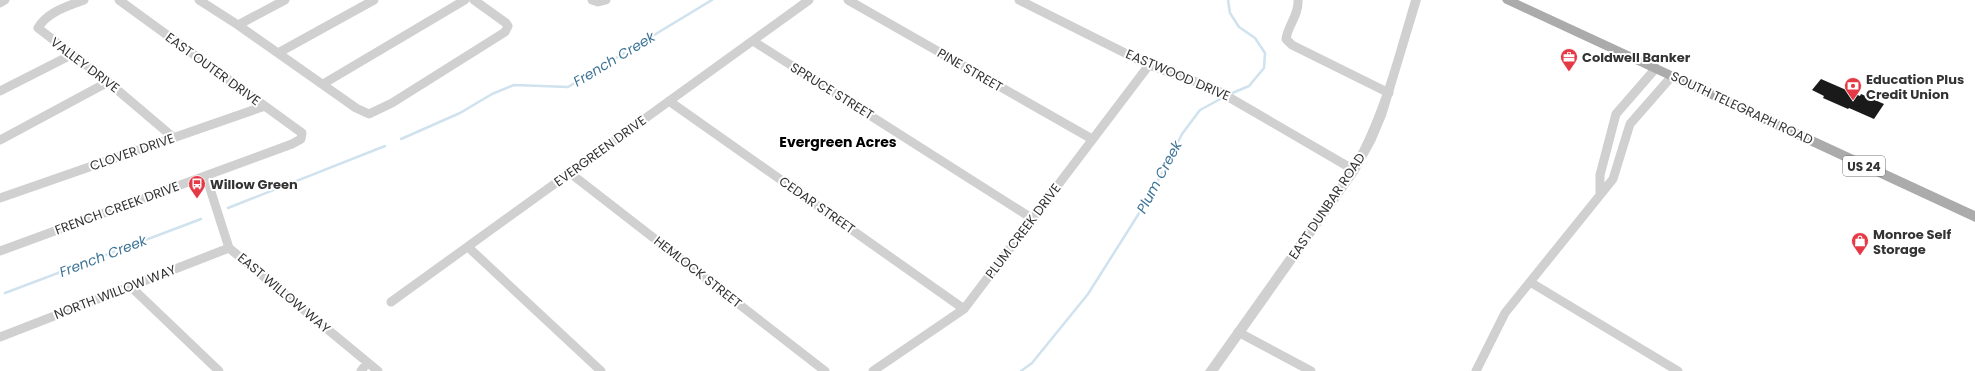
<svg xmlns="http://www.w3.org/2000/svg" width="1975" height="371" viewBox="0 0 1975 371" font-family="Poppins,sans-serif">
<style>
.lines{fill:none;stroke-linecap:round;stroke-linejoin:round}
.stream{stroke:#cfe2ee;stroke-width:2.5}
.building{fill:#1a1a1a}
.minor{stroke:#d0d0d0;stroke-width:9}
.tertiary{fill:#d0d0d0;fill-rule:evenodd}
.primary{fill:#ababab;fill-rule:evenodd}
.labels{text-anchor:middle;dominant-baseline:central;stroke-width:4;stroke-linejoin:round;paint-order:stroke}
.shield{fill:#fff;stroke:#707070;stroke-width:1}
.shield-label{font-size:12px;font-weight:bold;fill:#333}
.poi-label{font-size:13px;font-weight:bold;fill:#333;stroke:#fff;text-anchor:start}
.street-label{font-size:13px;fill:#333;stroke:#fff}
.water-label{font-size:14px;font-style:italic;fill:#3f7597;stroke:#fff}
.neighbourhood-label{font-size:14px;font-weight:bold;fill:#000;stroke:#fff}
</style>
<rect width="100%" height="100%" fill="#fff"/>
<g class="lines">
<path class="stream" d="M1228,0L1230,13L1239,27L1255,38L1265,53L1264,68L1249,86L1230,94
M401,139L460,113L492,94L514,85L568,87L712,0
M228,208L385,146
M5,293L201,219
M1021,371L1032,363L1088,294L1150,196L1182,134L1200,110L1224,97"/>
</g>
<path class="building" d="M1821,79L1860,96L1861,94L1884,104L1874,119L1849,108L1848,109L1823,98L1824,96L1812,90Z"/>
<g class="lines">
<path class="minor" d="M84,0C68,6 47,12 38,28L108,82L174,138
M199,0L238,25L356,108L369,114L392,103L505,32L508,26L506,23L474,0
M592,0L598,2L606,0
M848,0L1092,139
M1019,0L1149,65L1213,88L1354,170
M1298,0C1299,15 1288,25 1286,39L1292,45L1389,93
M0,3L5,0
M238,25L285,0
M753,41L1033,219
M278,53L374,0
M323,84L465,0
M0,91L71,55
M669,101L964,309
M0,140L108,82
M570,173L825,371
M206,176L229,248L378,371
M1600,193V175L1616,114L1656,68
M0,198L265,106
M468,247L601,371
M0,251L292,144L301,139L302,133L119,0
M1530,282L1678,371
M130,286L219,371
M391,302L809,0
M1238,332L1311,371
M0,337L229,248
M361,371L367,363
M873,371L964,309L1149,65
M1476,371L1505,313L1613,179L1630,124L1672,76"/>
<path class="tertiary" d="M1411,0H1421L1386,116L1375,142L1358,173L1218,371H1205L1350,167C1380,115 1394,57 1411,0Z"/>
<path class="primary" d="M1502,0H1518L1975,211V222L1504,3Z"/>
</g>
<defs>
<symbol id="office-pin" viewBox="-11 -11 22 30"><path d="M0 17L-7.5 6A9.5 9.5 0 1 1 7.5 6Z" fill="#e63946" stroke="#fff"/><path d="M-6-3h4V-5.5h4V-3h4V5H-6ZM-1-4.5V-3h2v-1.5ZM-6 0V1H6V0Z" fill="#fff"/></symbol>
<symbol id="bank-pin" viewBox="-11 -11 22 30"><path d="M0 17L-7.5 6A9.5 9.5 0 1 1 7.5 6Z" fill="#e63946" stroke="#fff"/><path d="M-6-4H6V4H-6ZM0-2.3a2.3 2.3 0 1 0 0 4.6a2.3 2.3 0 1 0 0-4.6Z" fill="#fff"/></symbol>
<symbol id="bus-pin" viewBox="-11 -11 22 30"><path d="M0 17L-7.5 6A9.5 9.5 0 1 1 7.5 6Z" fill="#e63946" stroke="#fff"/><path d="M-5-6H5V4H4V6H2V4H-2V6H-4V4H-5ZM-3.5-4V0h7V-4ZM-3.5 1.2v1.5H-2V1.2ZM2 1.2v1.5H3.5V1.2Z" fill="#fff"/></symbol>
<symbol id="shop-pin" viewBox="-11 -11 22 30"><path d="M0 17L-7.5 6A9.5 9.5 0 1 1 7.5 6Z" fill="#e63946" stroke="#fff"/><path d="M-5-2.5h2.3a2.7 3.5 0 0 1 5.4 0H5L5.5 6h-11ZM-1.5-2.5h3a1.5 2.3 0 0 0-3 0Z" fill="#fff"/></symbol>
</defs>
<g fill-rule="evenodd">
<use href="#office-pin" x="1559" y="47" width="20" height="27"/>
<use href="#bank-pin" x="1843" y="76" width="20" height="27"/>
<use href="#bus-pin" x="187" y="174" width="20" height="27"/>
<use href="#shop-pin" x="1850" y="231" width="20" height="27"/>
</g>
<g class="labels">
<rect class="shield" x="1843" y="156" width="42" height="20" rx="3"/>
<g class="shield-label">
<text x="1864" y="166">US 24</text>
</g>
<g class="poi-label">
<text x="1582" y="57">Coldwell Banker</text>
<text x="1866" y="79">Education Plus<tspan x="1866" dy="15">Credit Union</tspan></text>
<text x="210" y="184">Willow Green</text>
<text x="1873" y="234">Monroe Self<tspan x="1873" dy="15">Storage</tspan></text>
</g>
<g class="street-label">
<text transform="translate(85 65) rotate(37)">VALLEY DRIVE</text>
<text transform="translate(213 69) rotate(36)">EAST OUTER DRIVE</text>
<text transform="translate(970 70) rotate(30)">PINE STREET</text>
<text transform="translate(1178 75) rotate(23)">EASTWOOD DRIVE</text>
<text transform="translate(832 91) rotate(32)">SPRUCE STREET</text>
<text transform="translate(1742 108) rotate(25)">SOUTH TELEGRAPH ROAD</text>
<text transform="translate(600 151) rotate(-36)">EVERGREEN DRIVE</text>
<text transform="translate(132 152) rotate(-19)">CLOVER DRIVE</text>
<text transform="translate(817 205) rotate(35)">CEDAR STREET</text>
<text transform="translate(1327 206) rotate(-56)">EAST DUNBAR ROAD</text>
<text transform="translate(117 208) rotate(-20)">FRENCH CREEK DRIVE</text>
<text transform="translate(1023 231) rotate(-53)">PLUM CREEK DRIVE</text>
<text transform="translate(698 272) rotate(38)">HEMLOCK STREET</text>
<text transform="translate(115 292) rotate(-21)">NORTH WILLOW WAY</text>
<text transform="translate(284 293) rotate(40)">EAST WILLOW WAY</text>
</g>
<g class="water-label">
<text transform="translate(614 59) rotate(-31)">French Creek</text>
<text transform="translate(1159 177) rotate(-62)">Plum Creek</text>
<text transform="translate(103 256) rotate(-21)">French Creek</text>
</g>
<g class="neighbourhood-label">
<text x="838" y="142">Evergreen Acres</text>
</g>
</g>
</svg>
